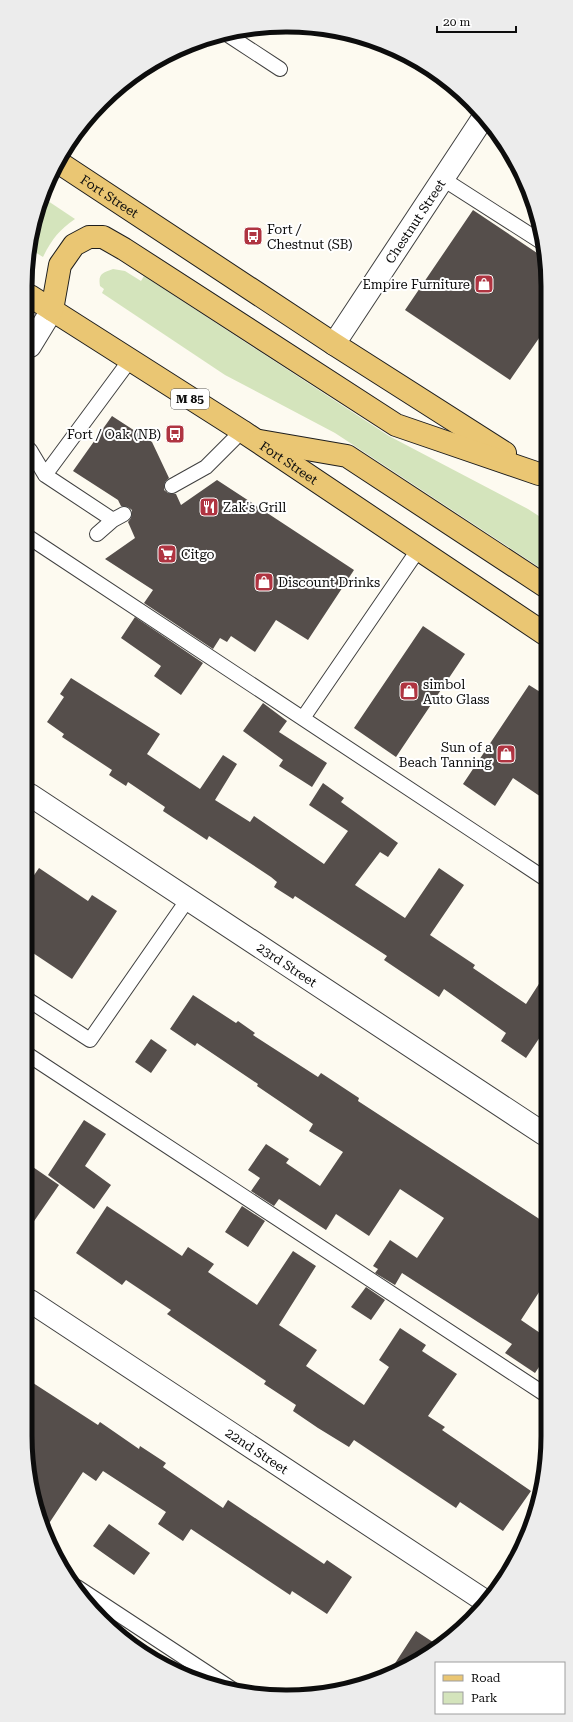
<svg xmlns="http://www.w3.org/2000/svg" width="573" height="1722" viewBox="0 0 573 1722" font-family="'Roboto Serif',serif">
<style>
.green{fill:#d4e4bc}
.building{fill:#554e4b}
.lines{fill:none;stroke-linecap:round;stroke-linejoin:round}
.service-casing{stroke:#404040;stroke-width:16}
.minor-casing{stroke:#404040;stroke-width:24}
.tertiary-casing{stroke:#404040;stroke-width:24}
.primary-casing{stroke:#1e1e1e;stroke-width:24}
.service{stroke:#fff;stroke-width:14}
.minor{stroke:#fff;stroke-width:22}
.tertiary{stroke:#fff;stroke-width:22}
.primary{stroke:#eac673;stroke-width:22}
.labels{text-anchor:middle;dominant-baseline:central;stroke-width:4;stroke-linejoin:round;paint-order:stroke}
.shield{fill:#fff;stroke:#565656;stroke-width:1}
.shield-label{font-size:12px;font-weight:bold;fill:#0d0d0d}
.street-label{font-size:13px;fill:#0d0d0d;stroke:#fff}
.poi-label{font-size:13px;fill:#0d0d0d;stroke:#fff;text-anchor:start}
.rim{fill:none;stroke:#0d0d0d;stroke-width:5}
</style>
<rect width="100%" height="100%" fill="#fdfaf0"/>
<path class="green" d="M42,197L75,219C59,230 52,239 43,257L30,249V235Z
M113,269L125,271L141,281L144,276L389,436L528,509L545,520V571L335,433L225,375L102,293L104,289L100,286C98,274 102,273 113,269Z"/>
<path class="building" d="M473,210L546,259V328L510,380L405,310Z
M112,416L152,442L169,478L165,482L164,490L168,493L176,494L181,505L217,480L354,570L308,640L276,620L255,652L231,636L227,642L220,638L213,649L144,603L153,590L105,559L135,538L128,522L131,518L132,510L128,507L121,506L118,500L73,471Z
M135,617L203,663L181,695L154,676L161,666L121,638Z
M423,626L465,654L396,757L354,728Z
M71,678L160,734L147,754L200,789L223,755L237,764L215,800L250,822L254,816L324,864L348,831L309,805L323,783L344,798L341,802L398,843L388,857L380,852L355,885L405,918L439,868L464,885L430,935L475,965L473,968L526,1004L544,976V1031L526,1058L501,1041L506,1033L444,989L439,997L384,960L387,956L295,896L293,899L274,887L277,882L271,877L209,836L207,840L163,811L165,807L128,782L126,786L109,775L112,770L62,737L64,734L47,722L64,697L60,694Z
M529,685L545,695L544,799L513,778L495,806L463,784Z
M263,703L287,721L279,732L327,763L312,787L279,766L283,760L243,731Z
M39,868L88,901L92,895L117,911L72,979L30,951V881Z
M193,995L236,1023L238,1021L255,1033L253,1035L318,1077L321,1073L359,1098L358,1101L544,1222L543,1286L521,1320L543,1335V1361L535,1373L505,1353L512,1344L402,1273L395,1285L375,1273L378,1269L373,1266L390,1240L417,1258L444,1218L400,1189L369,1236L336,1214L326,1230L279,1199L274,1206L251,1191L260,1178L248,1170L266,1144L289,1159L286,1163L320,1186L343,1152L309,1131L313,1124L257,1086L258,1084L197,1043L195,1046L170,1029Z
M151,1039L167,1050L151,1073L135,1062Z
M84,1120L106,1134L85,1166L111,1185L94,1209L48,1175Z
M30,1165L59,1185L30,1227Z
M107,1206L182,1256L188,1247L214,1264L208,1272L257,1305L293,1251L316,1266L279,1325L317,1350L306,1366L364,1405L389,1367L379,1360L400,1328L426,1345L422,1351L457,1374L428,1416L445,1427L442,1430L531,1491L503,1531L460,1502L456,1508L354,1440L349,1447L318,1428L293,1411L296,1405L264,1384L266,1381L167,1314L171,1310L126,1280L122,1285L76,1253Z
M242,1206L265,1221L248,1247L225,1232Z
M366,1287L385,1300L371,1320L351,1307Z
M30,1381L98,1425L100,1422L139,1449L140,1446L166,1463L163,1467L223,1508L228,1500L324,1564L327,1560L352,1577L327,1614L292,1591L290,1595L191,1529L183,1541L158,1524L166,1512L103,1471L96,1481L83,1472L44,1531L30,1486Z
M109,1524L150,1553L134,1575L93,1546Z
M416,1631L439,1646L390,1671Z"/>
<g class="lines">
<defs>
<path id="service" d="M225,33L280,69
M443,179L543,243
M30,450L45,475L113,520
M45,475L130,360
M172,486L206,467L242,431
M97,534L113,520L124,514
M30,538L544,878
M303,718L418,550
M30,1001L90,1040L188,899
M30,1056L543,1393
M77,1587L232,1689"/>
<g id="minor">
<path id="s1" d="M334,344L483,118"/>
<path id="s2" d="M30,795L544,1134"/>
<path id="s3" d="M30,1301L485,1601"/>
</g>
<path id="tertiary" d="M30,346L52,310"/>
<g id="primary">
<path id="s4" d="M58,162L334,344L505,453"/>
<path id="s5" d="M30,296L242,431L545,634"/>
<path d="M52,310L60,265L74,245L89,237H103L124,249L396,425L539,474"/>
<path d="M260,441L347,456L545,586"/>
</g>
</defs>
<use href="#service" class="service-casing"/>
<use href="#minor" class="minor-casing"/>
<use href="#tertiary" class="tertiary-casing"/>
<use href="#primary" class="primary-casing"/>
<use href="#service" class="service"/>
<use href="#minor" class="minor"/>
<use href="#tertiary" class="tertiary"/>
<use href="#primary" class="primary"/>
</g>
<defs>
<symbol id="bus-square" viewBox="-11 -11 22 22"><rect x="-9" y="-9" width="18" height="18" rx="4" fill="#af3441" stroke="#fff"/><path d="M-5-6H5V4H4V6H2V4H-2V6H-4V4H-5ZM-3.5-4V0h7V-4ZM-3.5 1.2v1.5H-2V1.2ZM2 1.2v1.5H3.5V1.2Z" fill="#fff"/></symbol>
<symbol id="shop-square" viewBox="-11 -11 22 22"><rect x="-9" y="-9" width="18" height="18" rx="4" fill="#af3441" stroke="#fff"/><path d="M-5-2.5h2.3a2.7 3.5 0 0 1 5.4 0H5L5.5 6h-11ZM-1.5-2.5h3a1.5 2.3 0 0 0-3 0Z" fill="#fff"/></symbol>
<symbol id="restaurant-square" viewBox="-11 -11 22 22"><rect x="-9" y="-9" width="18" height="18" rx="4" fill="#af3441" stroke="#fff"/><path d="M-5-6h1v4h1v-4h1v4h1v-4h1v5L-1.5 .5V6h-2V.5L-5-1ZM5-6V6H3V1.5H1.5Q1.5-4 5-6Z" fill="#fff"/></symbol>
<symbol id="supermarket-square" viewBox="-11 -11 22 22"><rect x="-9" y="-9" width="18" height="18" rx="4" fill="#af3441" stroke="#fff"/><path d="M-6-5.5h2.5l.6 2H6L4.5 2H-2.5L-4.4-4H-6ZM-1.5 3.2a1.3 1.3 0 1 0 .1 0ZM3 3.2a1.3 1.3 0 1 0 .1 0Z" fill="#fff"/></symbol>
</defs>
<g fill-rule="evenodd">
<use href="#bus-square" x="242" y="225" width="22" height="22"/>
<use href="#shop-square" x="473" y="273" width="22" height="22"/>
<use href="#bus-square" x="164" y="423" width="22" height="22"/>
<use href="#restaurant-square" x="198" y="496" width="22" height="22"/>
<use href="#supermarket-square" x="156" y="543" width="22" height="22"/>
<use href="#shop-square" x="253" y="571" width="22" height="22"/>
<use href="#shop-square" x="398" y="680" width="22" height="22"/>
<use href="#shop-square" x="495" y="743" width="22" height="22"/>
</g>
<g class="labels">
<rect class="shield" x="171" y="389" width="38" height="20" rx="3"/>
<g class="shield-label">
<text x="190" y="399">M 85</text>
</g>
<g class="street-label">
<text stroke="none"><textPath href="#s4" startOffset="62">Fort Street</textPath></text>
<text stroke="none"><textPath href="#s1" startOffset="147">Chestnut Street</textPath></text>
<text stroke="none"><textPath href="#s5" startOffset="308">Fort Street</textPath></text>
<text stroke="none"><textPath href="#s2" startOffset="308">23rd Street</textPath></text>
<text stroke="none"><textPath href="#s3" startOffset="272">22nd Street</textPath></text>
</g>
<g class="poi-label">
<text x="267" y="229">Fort /<tspan x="267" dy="15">Chestnut (SB)</tspan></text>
<text x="470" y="284" text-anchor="end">Empire Furniture</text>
<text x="161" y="434" text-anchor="end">Fort / Oak (NB)</text>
<text x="223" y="507">Zak's Grill</text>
<text x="181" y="554">Citgo</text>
<text x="278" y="582">Discount Drinks</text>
<text x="423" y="684">simbol<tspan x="423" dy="15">Auto Glass</tspan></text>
<text x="492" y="747" text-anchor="end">Sun of a<tspan x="492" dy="15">Beach Tanning</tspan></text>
</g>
</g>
<path d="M0 0H573V1722H0ZM286 32H287A254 254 0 0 1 541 286V1436A254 254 0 0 1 287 1690H286A254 254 0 0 1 32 1436V286A254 254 0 0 1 286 32Z" fill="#ececec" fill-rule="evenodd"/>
<path class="rim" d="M286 32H287A254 254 0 0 1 541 286V1436A254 254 0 0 1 287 1690H286A254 254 0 0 1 32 1436V286A254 254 0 0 1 286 32Z"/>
<rect x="435" y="1662" width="130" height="52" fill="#ffffff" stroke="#9e9e9e"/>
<rect x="443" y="1675" width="20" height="6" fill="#eac673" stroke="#9e9e9e"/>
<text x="471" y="1682" font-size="12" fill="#0d0d0d">Road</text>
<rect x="443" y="1692" width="20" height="12" fill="#d4e4bc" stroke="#9e9e9e"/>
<text x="471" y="1702" font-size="12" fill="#0d0d0d">Park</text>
<path d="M437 26v6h79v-6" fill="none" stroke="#0d0d0d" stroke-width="2"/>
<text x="443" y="26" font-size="12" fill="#0d0d0d" stroke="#ffffff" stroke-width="3" paint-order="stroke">20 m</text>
</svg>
